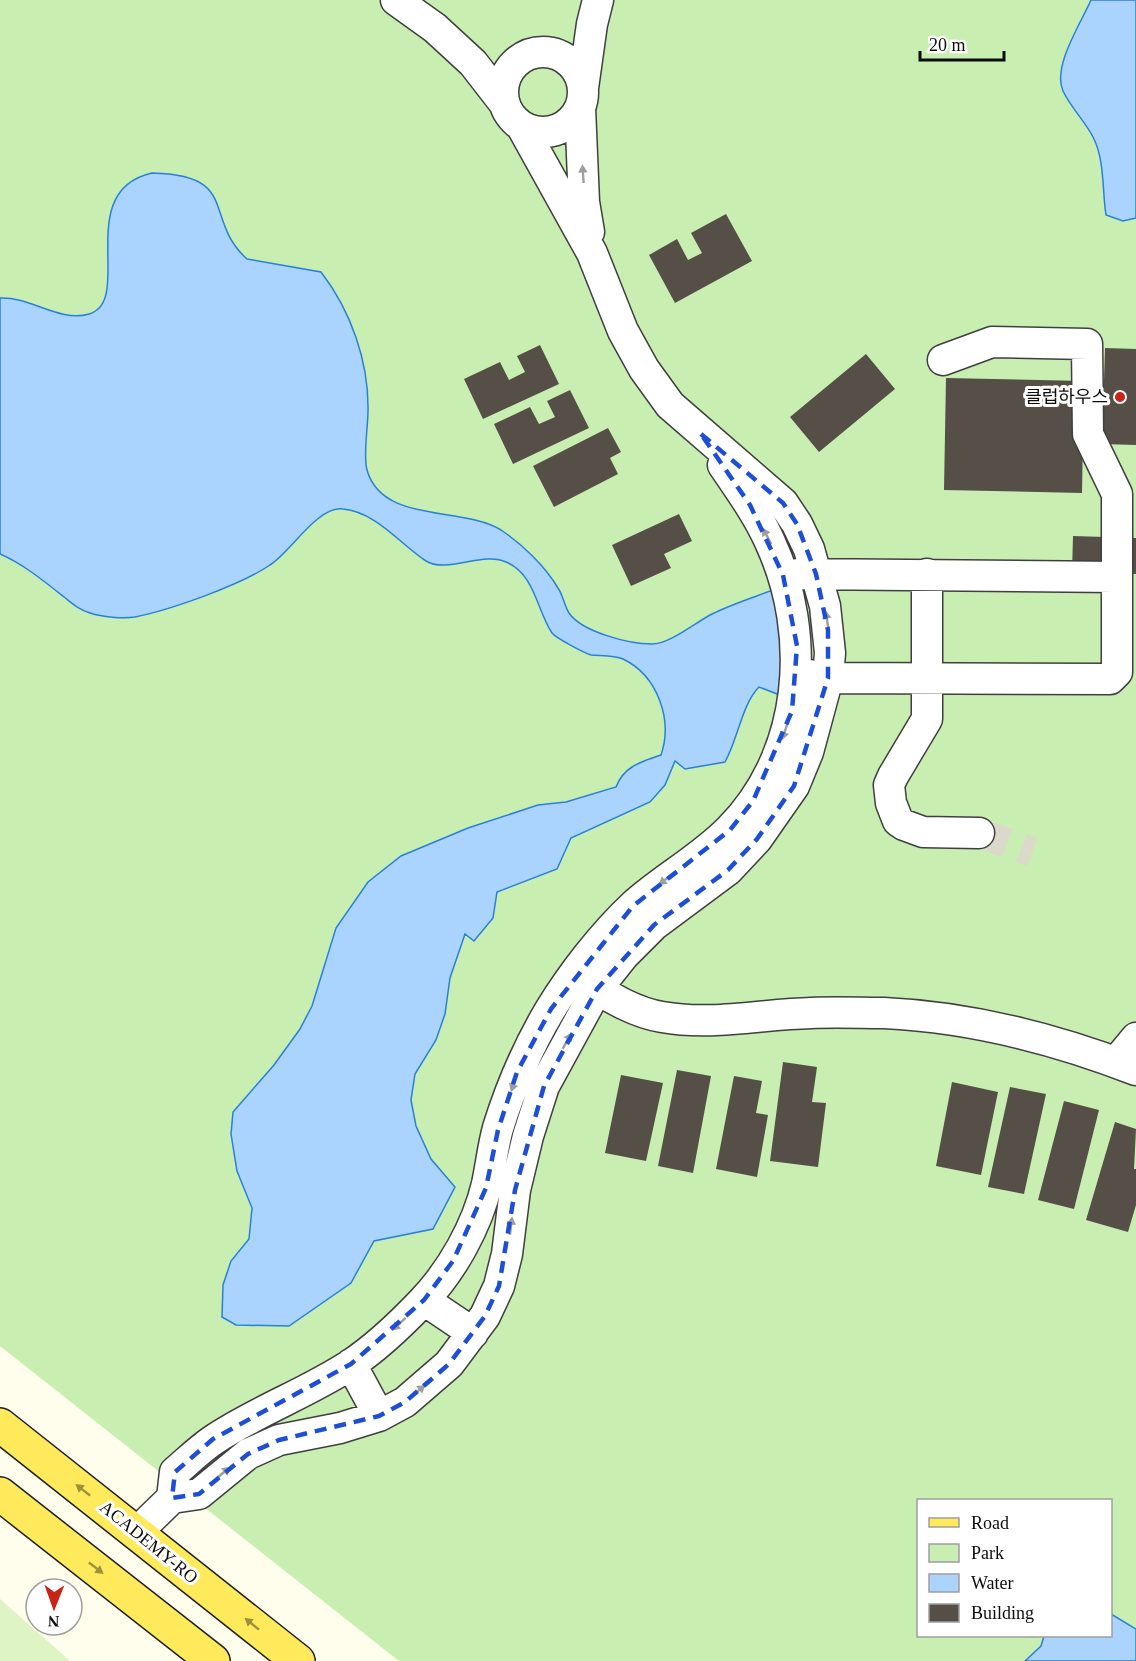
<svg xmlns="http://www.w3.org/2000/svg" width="1136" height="1661" viewBox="0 0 1136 1661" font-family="'Times New Roman','Noto Sans KR',serif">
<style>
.green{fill:#c9eeb1;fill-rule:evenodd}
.pitch{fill:#def4c4}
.water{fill:#aad4fd;stroke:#2980db;stroke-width:1.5}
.building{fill:#564f48}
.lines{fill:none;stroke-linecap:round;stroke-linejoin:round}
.minor-tunnel{stroke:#dbd9ca;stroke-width:30;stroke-dasharray:30 15;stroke-linecap:butt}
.minor-casing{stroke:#3f3f3f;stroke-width:33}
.major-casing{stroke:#1d1d1d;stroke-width:36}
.minor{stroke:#fff;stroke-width:30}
.major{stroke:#ffea5c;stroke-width:33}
.oneway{fill:#9e9e9e}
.oneway2{fill:#9e913c}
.marked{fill:none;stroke:#1d4ed8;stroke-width:4.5;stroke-dasharray:12 8;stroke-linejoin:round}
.poi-dot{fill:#cb2216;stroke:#fff;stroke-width:2}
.labels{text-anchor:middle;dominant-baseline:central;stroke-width:6;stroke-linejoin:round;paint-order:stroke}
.poi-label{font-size:18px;fill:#0c0c0c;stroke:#fff;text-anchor:end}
.street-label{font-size:18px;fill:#0c0c0c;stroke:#fff}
</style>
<rect width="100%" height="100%" fill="#fffdec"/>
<path class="green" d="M0,0H1136V1661H399L0,1346ZM918,1500H1110V1636H918Z"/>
<path class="pitch" d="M0,1599L70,1661H0Z"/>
<path class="water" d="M1091,0H1136V218L1123,221L1106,215C1102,190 1105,160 1093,137C1085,121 1071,108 1063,91C1052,67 1081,23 1091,0Z
M152,173C241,175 202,218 247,259L321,272C351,311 369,362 368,411C368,427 363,456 367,470C382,524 463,506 501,530C522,544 545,566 558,588C563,595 564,605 569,613C582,632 629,644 652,644C670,644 696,622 712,614C732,604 755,597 775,589L785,697L759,687C742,704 738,739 725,762L685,769L675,761L665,785L650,802L571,838L557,869L497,892L493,918L474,941L465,934L450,978L445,1014L436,1040L415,1074L411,1100L416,1126L431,1159L455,1187L433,1229L374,1241L351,1283L289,1326L236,1325L222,1317L223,1285L231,1261L249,1239L252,1208L237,1171L231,1134L233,1112L274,1065L300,1029L312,1006L336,928L368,882L401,856L468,828L538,805L566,802L616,787C624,766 641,762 661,755C673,720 658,676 623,659C614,655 601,656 591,655C584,653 556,638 552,633C537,611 535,574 506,562C483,551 447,574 426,561C400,544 376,512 343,509C317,506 291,552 270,565C241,585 170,610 135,617C123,619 102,617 90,613C78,609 73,604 64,597C44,581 23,564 0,554V298C29,296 60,323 89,314C135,301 72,191 152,173Z
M1111,1614L1136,1629V1661H1025L1041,1646L1044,1636H1110Z"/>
<path class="building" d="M726,214L752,261L675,303L649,255L677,239L688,260L702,253L691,233Z
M540,345L559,384L483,419L464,379L500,362L509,380L525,372L517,356Z
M1105,348L1136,349V445L1102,444Z
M866,354L895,389L819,452L790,417Z
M946,378L1084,381L1082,493L944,490Z
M570,390L589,428L513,464L494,424L530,407L539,424L555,417L547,401Z
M608,428L621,452L610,458L618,474L554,507L533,466Z
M679,514L692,541L664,554L671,568L631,586L612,545Z
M1073,536L1136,538V574L1072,572Z
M783,1062L817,1067L812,1102L826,1103L818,1167L770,1161Z
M677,1070L711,1076L693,1173L658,1166Z
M621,1075L663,1083L646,1161L605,1153Z
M734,1076L762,1081L756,1113L768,1115L757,1177L716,1169Z
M952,1082L998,1092L981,1175L936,1166Z
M1010,1087L1046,1094L1024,1194L988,1187Z
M1064,1101L1099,1110L1074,1209L1038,1200Z
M1115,1122L1136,1129L1134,1169H1136V1205L1128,1232L1086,1220Z"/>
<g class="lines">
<path class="minor-tunnel" d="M979,833L1032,852"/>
<defs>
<path id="minor" d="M396,0L435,28L473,63L504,103
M503 92a40 40 0 1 1 80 0a40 40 0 1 1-80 0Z
M583,88L592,24L598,0
M580,108L584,202L589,232
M798,574L1116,577
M927,574V719L893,776L889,785L891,803L898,821L904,825L923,832L979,833
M809,675L828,678L1110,679L1117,672V494L1088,434L1087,344L992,342L943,360
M580,979C605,994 632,1012 662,1017C712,1026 762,1014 811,1013C836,1012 860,1013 884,1013C970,1017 1056,1039 1136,1070
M1116,1062L1136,1038
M424,1300L473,1333
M351,1364L379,1416
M172,1498L175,1472C188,1461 201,1448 215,1439C257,1411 307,1393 350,1365C376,1348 401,1324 422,1302C452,1271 477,1226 487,1184C491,1165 493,1146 498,1128C511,1086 528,1047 550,1010C572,974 603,934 634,905C664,878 702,858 730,829C804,754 813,635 770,542C758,515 740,490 723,465
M137,1532L172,1498L199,1494L248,1454L279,1440L340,1428L379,1416L405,1402L449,1364L485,1316L499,1286L507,1254L515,1190L528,1136L544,1086L597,989L624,955L654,925L728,870L757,839L794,786L808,752L828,678L830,653L825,606L809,549L797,524L783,503L670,405L644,369L623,331L592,253L522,127"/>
<path id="major" d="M0,1425L298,1661
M0,1494L213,1661"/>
</defs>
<use href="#minor" class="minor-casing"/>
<use href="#major" class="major-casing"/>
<use href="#minor" class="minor"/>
<use href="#major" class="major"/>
</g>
<defs><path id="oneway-solid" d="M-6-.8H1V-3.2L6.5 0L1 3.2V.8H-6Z" transform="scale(1.5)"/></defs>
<g class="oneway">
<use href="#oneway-solid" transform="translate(583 174) rotate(-94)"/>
<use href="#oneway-solid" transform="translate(767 536) rotate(-118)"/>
<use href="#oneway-solid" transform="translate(827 620) rotate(-99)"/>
<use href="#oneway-solid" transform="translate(785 731) rotate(108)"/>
<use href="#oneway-solid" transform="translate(666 879) rotate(141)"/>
<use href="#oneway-solid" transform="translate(567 1041) rotate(-61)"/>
<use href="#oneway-solid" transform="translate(514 1083) rotate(109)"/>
<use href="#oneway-solid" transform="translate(511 1226) rotate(-83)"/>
<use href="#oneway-solid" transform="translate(399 1324) rotate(137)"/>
<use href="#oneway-solid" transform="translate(418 1391) rotate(-40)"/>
<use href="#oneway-solid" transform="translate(223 1473) rotate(-40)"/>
</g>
<g class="oneway2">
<use href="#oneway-solid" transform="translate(83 1490) rotate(-142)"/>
<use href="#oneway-solid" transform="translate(96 1568) rotate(38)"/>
<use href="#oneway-solid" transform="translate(252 1624) rotate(-141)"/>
</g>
<path class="marked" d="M701,434L783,503L797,524L816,574L828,630V678L794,786L757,839L728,870L654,925L597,989L544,1086L515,1190L499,1286L485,1316L449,1364L405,1402L379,1416L279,1440L248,1454L199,1494L172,1498L175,1472L213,1439L351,1364L424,1300L453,1261L486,1188L498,1130L517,1072L551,1009L633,906L730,830L753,801L792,711L797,646L783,575L750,505Z"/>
<circle class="poi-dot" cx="1120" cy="397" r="6"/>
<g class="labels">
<g class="poi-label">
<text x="1108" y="397">클럽하우스</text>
</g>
<g class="street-label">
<text transform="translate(149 1542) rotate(39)">ACADEMY-RO</text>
</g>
</g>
<rect x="917" y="1499" width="195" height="138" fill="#ffffff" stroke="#9e9e9e" stroke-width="1.5"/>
<rect x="929" y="1518" width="30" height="9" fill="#ffea5c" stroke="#9e9e9e" stroke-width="1.5"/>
<text x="971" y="1529" font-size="18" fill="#0c0c0c">Road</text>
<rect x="929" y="1544" width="30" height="18" fill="#c9eeb1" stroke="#9e9e9e" stroke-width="1.5"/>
<text x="971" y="1559" font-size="18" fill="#0c0c0c">Park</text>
<rect x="929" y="1574" width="30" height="18" fill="#aad4fd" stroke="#9e9e9e" stroke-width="1.5"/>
<text x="971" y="1589" font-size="18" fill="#0c0c0c">Water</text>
<rect x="929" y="1604" width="30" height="18" fill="#564f48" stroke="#9e9e9e" stroke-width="1.5"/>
<text x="971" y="1619" font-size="18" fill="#0c0c0c">Building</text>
<g transform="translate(54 1607) rotate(181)"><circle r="28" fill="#ffffff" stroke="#9e9e9e" stroke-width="1.5"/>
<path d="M0-4.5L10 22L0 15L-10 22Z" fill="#cb2216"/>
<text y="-9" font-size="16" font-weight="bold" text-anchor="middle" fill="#0c0c0c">N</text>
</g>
<path d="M920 51v9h84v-9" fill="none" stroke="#0c0c0c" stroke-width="3"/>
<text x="929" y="51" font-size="18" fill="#0c0c0c" stroke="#ffffff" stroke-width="4.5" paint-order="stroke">20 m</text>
</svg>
